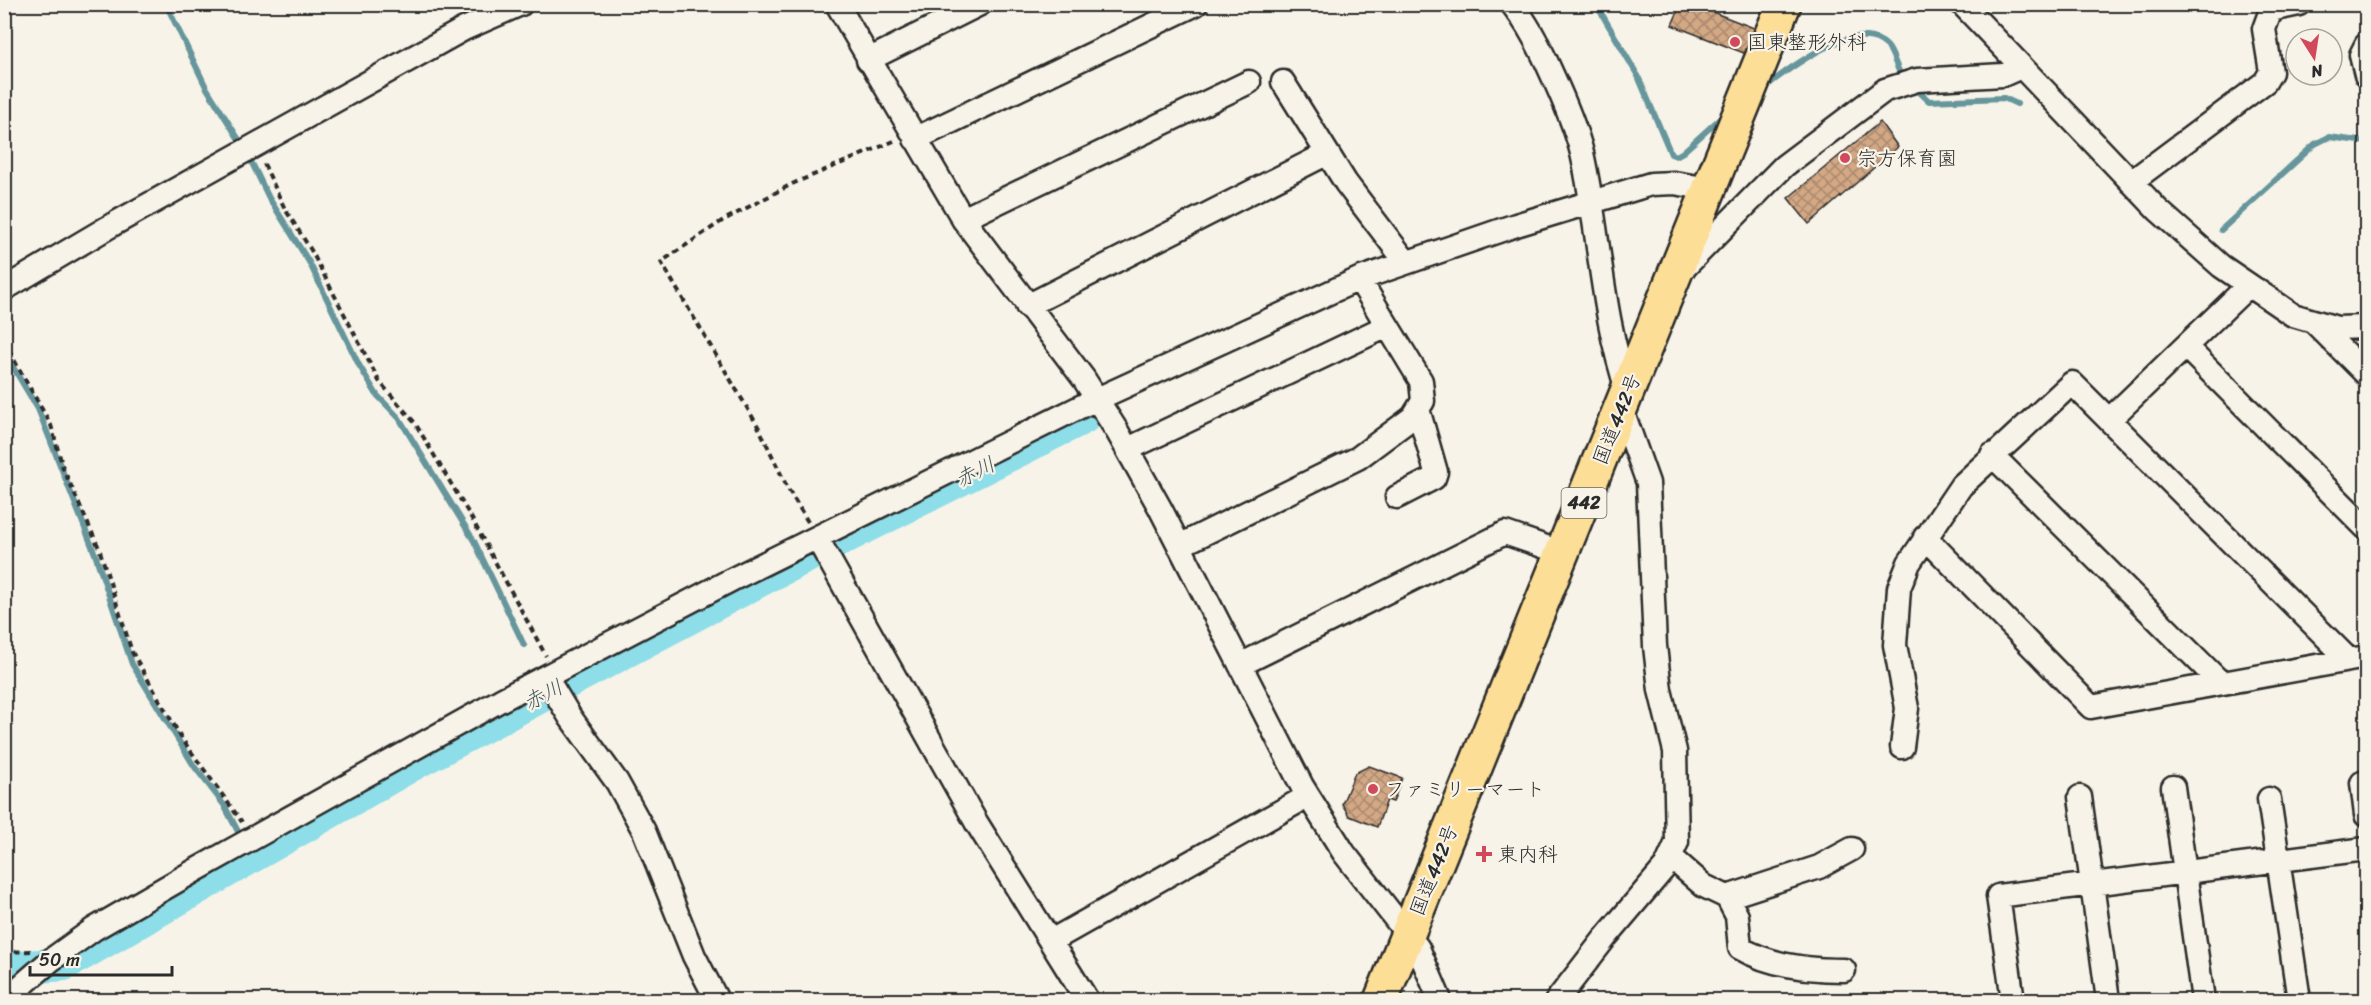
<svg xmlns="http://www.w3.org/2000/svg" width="2371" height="1005" viewBox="0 0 2371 1005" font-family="Sriracha,'Klee One',sans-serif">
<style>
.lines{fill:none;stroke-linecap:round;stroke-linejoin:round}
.stream{stroke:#66969c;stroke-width:6}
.river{stroke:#8ddee8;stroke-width:34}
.building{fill:url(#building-cross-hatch);stroke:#2b2b2b;stroke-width:1.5}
.minor-casing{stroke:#2b2b2b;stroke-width:27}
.highway-casing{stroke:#2b2b2b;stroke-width:38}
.path{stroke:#2b2b2b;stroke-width:4;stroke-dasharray:6 4.5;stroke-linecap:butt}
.minor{stroke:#f7f3e8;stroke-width:22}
.highway{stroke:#fcde96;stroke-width:33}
.poi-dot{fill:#d1495b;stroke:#f7f3e8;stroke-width:2}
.labels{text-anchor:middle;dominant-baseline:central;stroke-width:4.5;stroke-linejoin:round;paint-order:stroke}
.shield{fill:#f7f3e8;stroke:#686764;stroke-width:1.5}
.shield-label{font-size:18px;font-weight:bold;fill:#2b2b2b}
.poi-label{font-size:20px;fill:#2b2b2b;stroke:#f7f3e8;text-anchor:start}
.street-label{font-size:20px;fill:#2b2b2b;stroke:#f7f3e8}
.water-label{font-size:21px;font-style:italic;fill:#44585a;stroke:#f7f3e8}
</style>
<defs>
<pattern id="building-cross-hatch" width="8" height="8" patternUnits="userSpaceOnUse" patternTransform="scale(1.5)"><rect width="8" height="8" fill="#d3a885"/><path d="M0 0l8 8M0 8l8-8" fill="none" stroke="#ab896d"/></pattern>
</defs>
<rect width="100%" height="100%" fill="#f7f3e8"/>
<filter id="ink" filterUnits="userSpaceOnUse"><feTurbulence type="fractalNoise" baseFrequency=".0167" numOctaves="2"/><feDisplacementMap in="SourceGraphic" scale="12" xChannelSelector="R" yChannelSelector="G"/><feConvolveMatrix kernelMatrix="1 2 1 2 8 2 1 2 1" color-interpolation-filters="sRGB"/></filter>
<g filter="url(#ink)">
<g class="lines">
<path class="stream" d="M166,4L206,87L243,146
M1596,4L1638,76L1671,154L1676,156L1683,152L1725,114
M524,11L540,4
M1914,87L1929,101L2004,98L2017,104
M1764,88C1787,70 1857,15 1887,46C1895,55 1895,69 1904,78
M248,155L269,198L309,262L359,365L377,395L399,418L474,541L524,645
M2221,230L2315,144L2329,137L2366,142
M4,352L38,409L95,554L132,664L194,766L224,805L242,839"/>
<path class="river" d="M4,969L64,964L71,960L416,762L769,575L1084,417"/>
</g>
<path class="building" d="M1681,4H1692L1759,30L1749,55L1672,25Z
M1880,122L1898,147L1809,224L1788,198Z
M1369,766L1402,778L1393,802L1387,800L1377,827L1349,816L1342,804L1355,773Z"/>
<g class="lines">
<defs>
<path id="minor" d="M837,4L963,219L1084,379L1117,431L1160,508L1302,786L1344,853L1418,948L1440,1000
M1512,4C1529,25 1540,47 1551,72C1563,98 1575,125 1582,153C1600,233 1601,314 1628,392
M1962,4L2158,210L2221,266L2293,315L2337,328L2366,327
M2366,45L2361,55L2366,75
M868,60L980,4
M1283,82L1346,183L1406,262
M915,139L1196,4
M2131,182L2265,82L2271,72L2264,29L2271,10L2299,4
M963,219L1249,82
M1684,268L1784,166L1885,90L1917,80L2003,75L2021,67
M4,289L112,225L464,29L521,4
M1027,306L1326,154
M2315,323L2366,374
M2186,347L2366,528
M2110,419L2248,286
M1128,449L1387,326
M1992,455L2220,682
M1397,497L1434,478L1436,472L1418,409
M1925,537L2091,707L2366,657
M817,538L976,822L1087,1000
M1179,546L1358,458L1413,417L1423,401L1421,381L1359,279
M1240,665L1505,533L1563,553
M546,677L570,717L617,782L644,831L694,956L717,1000
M1902,747L1907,708L1895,645L1899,588L1909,563L1961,486L2072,383L2349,660
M2362,783L2366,815
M2173,787L2203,1000
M2080,797L2108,1000
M2269,799L2299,1000
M1671,857L1704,886L1727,897L1737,916L1740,948C1771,966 1809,970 1844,970
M1727,897L1819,867L1852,849
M1051,941L1308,796
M5,1000L51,960L94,929L196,870L501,700L733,579L1084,405L1359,279L1516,225L1651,184L1674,183L1710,189
M1557,1000L1605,938L1666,866L1677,842L1675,751L1660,690L1655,646L1648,483L1622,410
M2013,1000L1998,896L2366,849"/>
<path id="highway" d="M1381,1000L1784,4"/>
</defs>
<use href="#minor" class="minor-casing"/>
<use href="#highway" class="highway-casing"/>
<path class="path" d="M264,164L285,209L311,250L379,381L415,423L472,519L546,656
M4,342L51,425L63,468L99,548L132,652L182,739L242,822
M808,522L788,489L759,428L661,262L722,221L792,184L894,141
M4,952L31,951"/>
<use href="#minor" class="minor"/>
<use href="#highway" class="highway"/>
</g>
</g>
<g class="poi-dot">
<circle cx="1735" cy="42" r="6"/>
<circle cx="1845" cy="158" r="6"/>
<circle cx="1373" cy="789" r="6"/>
<path d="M1481 845h6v6h6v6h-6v6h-6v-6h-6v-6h6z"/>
</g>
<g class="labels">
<rect class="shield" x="1561.5" y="488" width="45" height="30" rx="4.5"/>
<g class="shield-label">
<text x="1584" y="503">442</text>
</g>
<g class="poi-label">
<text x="1747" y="42">国東整形外科</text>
<text x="1857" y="158">宗方保育園</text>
<text x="1385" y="789">ファミリーマート</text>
<text x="1498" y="854">東内科</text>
</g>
<g class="street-label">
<text transform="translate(1617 419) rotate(-68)">国道442号</text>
<text transform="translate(1434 870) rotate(-68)">国道442号</text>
</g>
<g class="water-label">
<text transform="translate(975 472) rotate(-27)">赤川</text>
<text transform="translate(543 695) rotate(-28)">赤川</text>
</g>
</g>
<rect width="2371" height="1005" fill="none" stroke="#f7f3e8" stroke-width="24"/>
<rect x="12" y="12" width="2347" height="981" fill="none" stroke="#2b2b2b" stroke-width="2" filter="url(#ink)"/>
<g transform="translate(2314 57) rotate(168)"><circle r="28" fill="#f7f3e8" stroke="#a5a39c" stroke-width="1.5"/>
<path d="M0-4.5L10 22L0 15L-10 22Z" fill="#d1495b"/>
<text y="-9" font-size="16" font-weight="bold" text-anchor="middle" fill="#2b2b2b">N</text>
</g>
<path d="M30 966v9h142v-9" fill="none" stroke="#2b2b2b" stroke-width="3"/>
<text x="39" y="966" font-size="18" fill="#2b2b2b" stroke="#f7f3e8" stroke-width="4.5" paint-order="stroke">50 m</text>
</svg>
